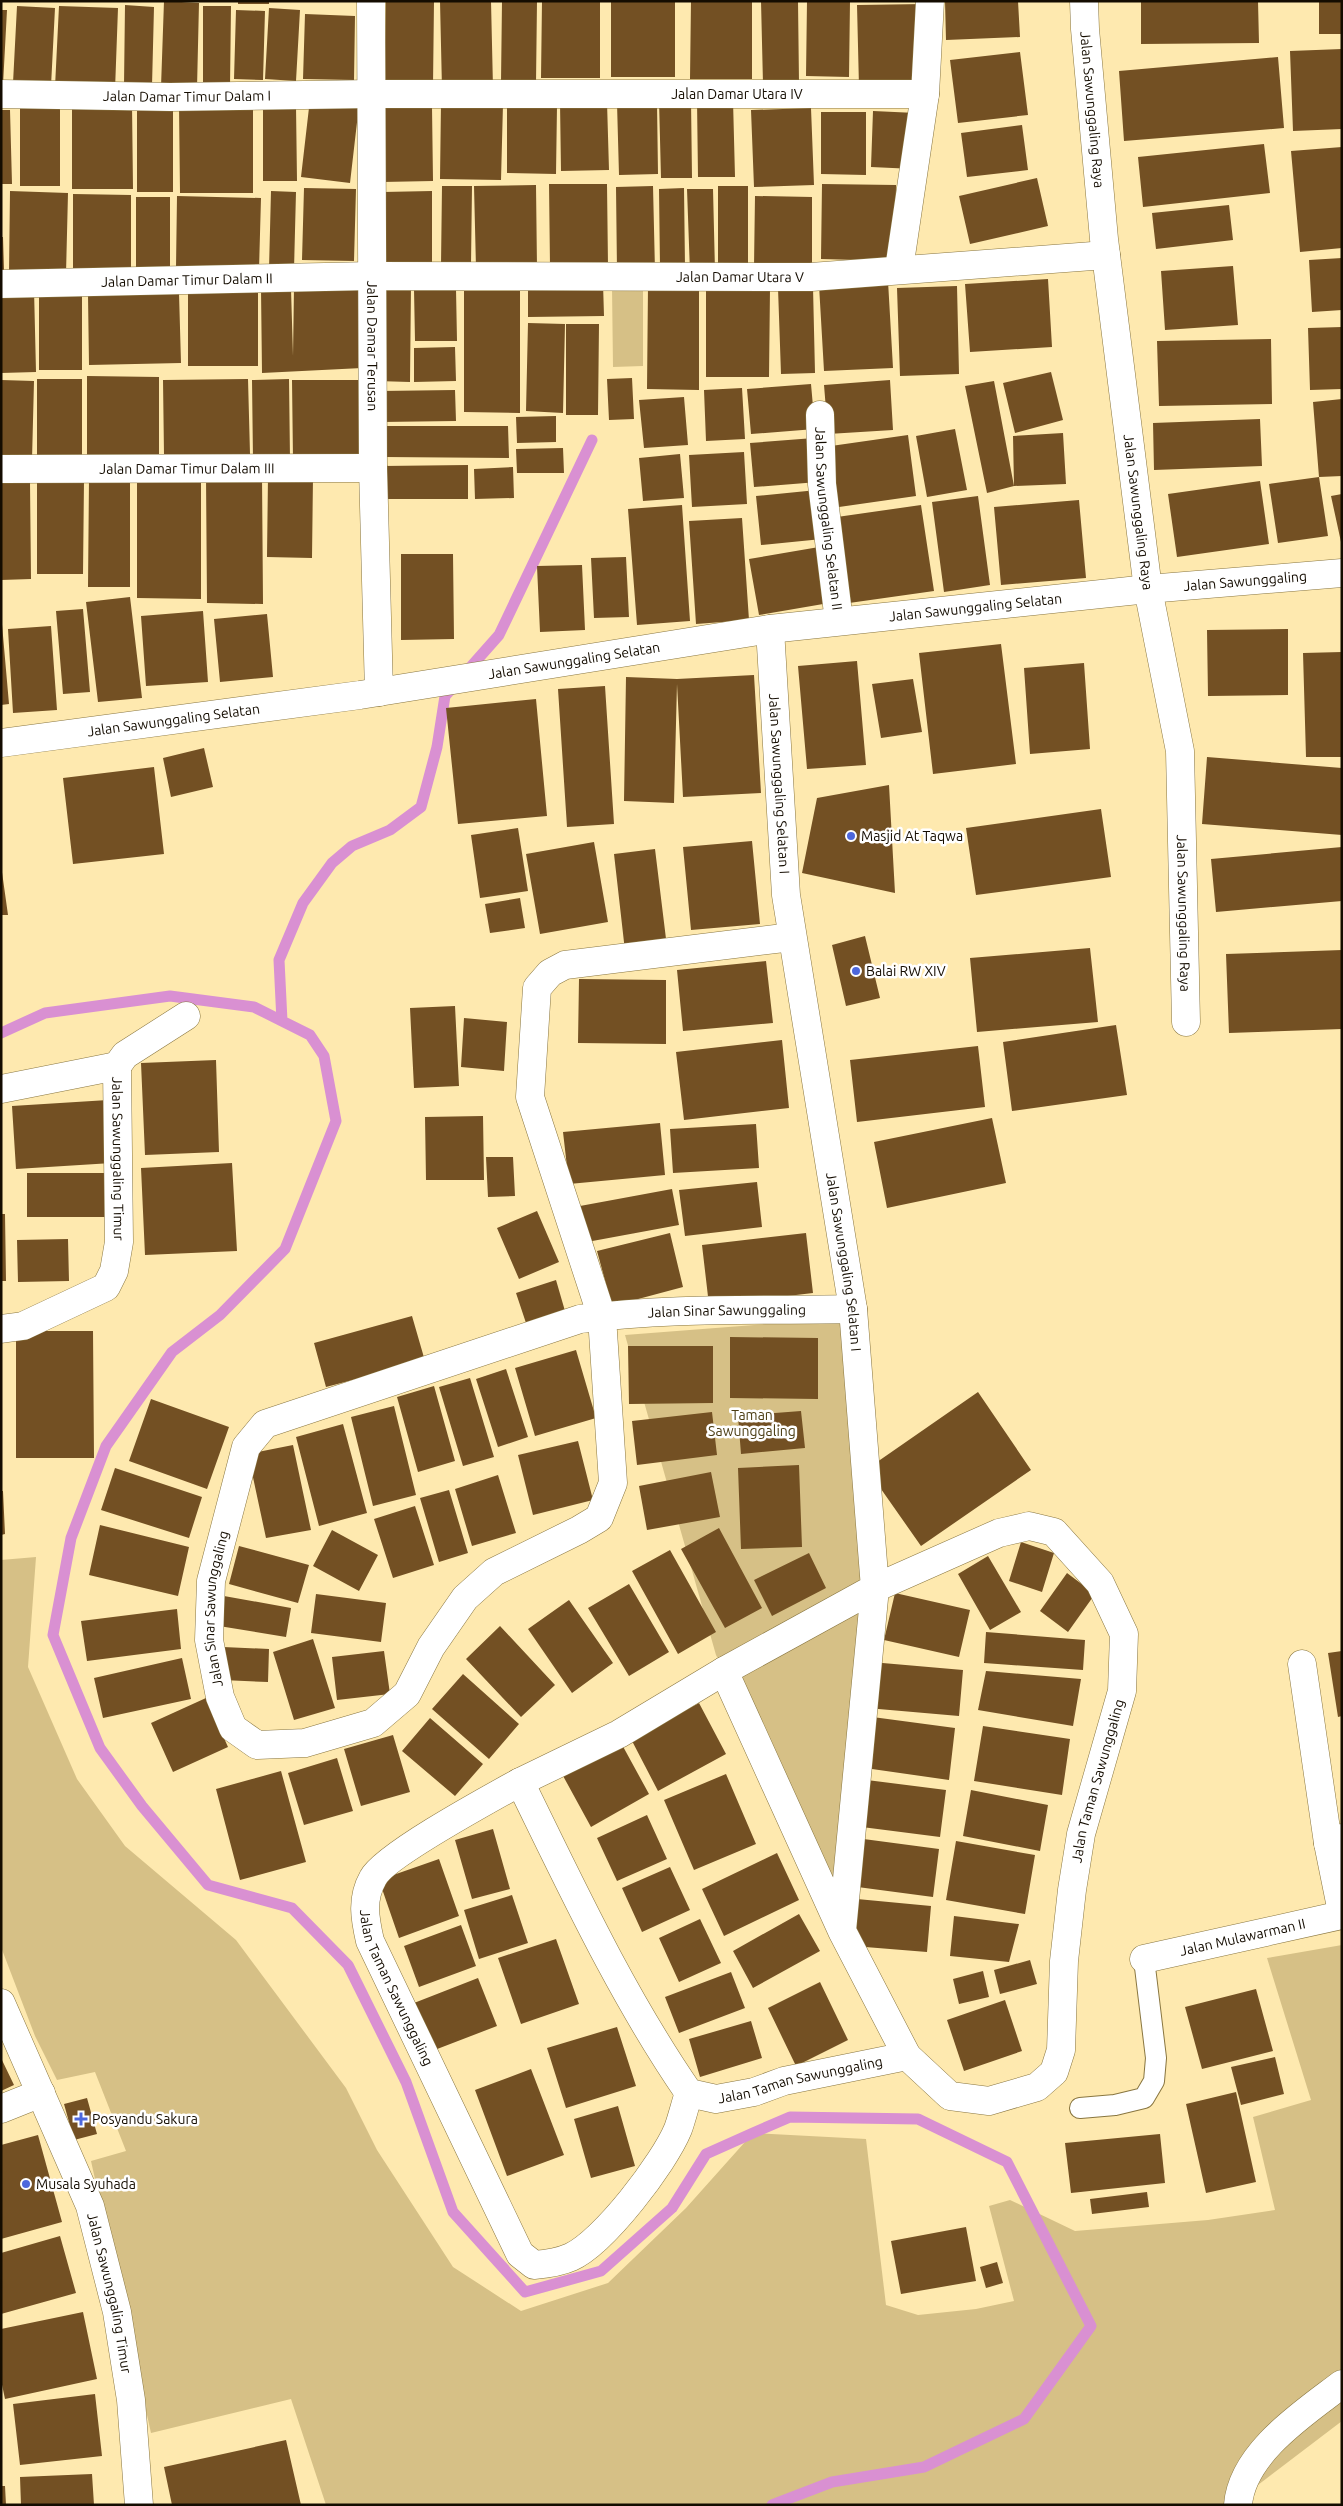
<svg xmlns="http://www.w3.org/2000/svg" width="1343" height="2506" viewBox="0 0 1343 2506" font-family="Ubuntu,sans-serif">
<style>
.green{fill:#d6c086}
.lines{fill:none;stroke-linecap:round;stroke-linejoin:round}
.stream{stroke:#d990d2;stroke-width:11}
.building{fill:#735023}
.lane-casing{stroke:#897640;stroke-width:22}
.street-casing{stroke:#897640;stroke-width:29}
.lane{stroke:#fff;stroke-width:20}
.street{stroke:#fff;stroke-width:28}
.poi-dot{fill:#4d67dc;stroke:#fff;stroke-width:2}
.labels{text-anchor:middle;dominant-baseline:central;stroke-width:5;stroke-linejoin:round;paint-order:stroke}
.street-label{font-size:14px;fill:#140c00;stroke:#fff}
.poi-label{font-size:14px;fill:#140c00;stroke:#fff;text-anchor:start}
.park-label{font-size:14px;fill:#4b3d13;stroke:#fff}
</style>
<rect width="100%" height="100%" fill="#fee9af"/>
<path class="green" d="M643,286V366L613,367L612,287Z
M843,1318L864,1602L839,1900L716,1655L625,1335Z
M36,1557L28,1667L77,1779L125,1846L236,1940L346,2088L377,2150L453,2267L521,2311L608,2283L686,2208L753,2133L866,2139L886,2305L918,2315L976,2309L1014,2301L989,2206L1010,2200L1075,2231L1208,2220L1275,2210L1253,2117L1311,2100L1267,1958L1342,1945V2421L1237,2501V2505H326L291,2399L151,2433L91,2161L126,2151L95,2072L57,2080L35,2036L1,1947V1560Z"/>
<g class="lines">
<path class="stream" d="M282,1021L279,960L303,903L332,863L352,846L390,830L421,807L437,747L445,696L499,635L592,440
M1,1033L45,1013L170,996L254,1007L310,1035L324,1056L336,1121L285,1249L220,1315L172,1352L106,1446L71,1538L53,1635L100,1748L142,1806L208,1885L292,1908L348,1965L406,2082L453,2212L525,2292L601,2271L672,2208L706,2154L753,2133L790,2117L918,2119L1007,2162L1091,2326L1024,2419L924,2467L832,2482L772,2505"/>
</g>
<path class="building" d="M164,1L199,3L197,88L161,87Z
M238,1H269V4H238Z
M386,1H434L433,85L384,84Z
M440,1H491L493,88L442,89Z
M502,1H537L536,83L501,82Z
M542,1H600V78H541Z
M611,1H675V77H611Z
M691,1H752V79H690Z
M761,1H798L799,83L763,84Z
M807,1H850L849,77L806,76Z
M945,1H1018L1020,37L946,40Z
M1141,1H1258L1259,43L1141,44Z
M1319,1H1342V34H1319Z
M925,4L927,86L859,87L857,5Z
M125,5L154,7L152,86L124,85Z
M17,6L55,8L51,86L13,83Z
M59,6L118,8L115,90L55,87Z
M203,6H231L230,87H203Z
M269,8L300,10L296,81L265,79Z
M1,10H7L3,85H1Z
M236,10L265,11L263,80L234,79Z
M305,14L355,16L354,80L303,79Z
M1342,49V129L1293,131L1290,51Z
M1020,52L1028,115L958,123L950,60Z
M1278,57L1284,128L1124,141L1119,71Z
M310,99L359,105L350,183L301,177Z
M659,100H691L692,178H661Z
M697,100H733L735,177H698Z
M560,102H607L609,170L561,171Z
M137,103H173V192H137Z
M441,103L503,104L501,180L440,179Z
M617,103H657L658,174L619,175Z
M72,104H132L133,189H72Z
M179,105H253V193H180Z
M507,105L557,106L556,174L507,173Z
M263,106H296L297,181H263Z
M20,107H60V186H20Z
M381,107H432L433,181L382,182Z
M811,108L814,185L754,187L751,110Z
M1,110H10L12,184H1Z
M873,111L916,113L914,169L871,167Z
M821,112H866V175L821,174Z
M1022,125L1028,170L967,177L961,133Z
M1264,144L1270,193L1143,207L1138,157Z
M1342,147V248L1300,252L1291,151Z
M1037,178L1048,226L970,244L959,196Z
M549,184H607L608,266H550Z
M822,184L896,185L895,261L821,259Z
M536,185L537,268H476L474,186Z
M442,186H472L471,265H441Z
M653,186L655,271H617L616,187Z
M718,186H748V264H718Z
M304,188L356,189L354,261L302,260Z
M684,188L685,267H660L659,189Z
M687,189H713L715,271L690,272Z
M10,191L68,193L66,274H9Z
M271,191L296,192L294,270L269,269Z
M432,191V268L384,269L383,192Z
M73,194L131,195V276L73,275Z
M177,196L261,198L259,270L176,268Z
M755,196L812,197V268L754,267Z
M136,197H170V275H136Z
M1229,205L1233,240L1156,249L1152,213Z
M1,237H3L4,270H1Z
M1342,258V310L1312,312L1309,260Z
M1233,266L1238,325L1165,330L1161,271Z
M1048,279L1052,347L970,352L965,284Z
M888,281L893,368L824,371L819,285Z
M360,282L362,368L262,373L261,289H291L293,356L294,287Z
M603,283L604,316L528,317V284Z
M379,285H411L410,382L377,381Z
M648,286H699V390L647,389Z
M957,286L959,374L900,376L897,288Z
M813,287L815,373L781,374L778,288Z
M706,288H770L769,377H706Z
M34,289L36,372L1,373V290Z
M414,289H456L457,341H415Z
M39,290L82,291V370H39Z
M464,291H520V413L464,412Z
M179,293L181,363L89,365L88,295Z
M188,293H258V366H188Z
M528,323L565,324L563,413L526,411Z
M566,324H599L598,415H566Z
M1342,327V389L1310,390L1308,328Z
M1271,339L1272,404L1159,406L1157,341Z
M455,347L456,381L414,382V348Z
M1051,372L1063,420L1015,433L1003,383Z
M87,376L159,377V458L87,457Z
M632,378L634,419L609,420L607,379Z
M37,379H82V463L37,462Z
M248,379L250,454L164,455L163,380Z
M289,379L290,460H253L252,380Z
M1,380L34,381L32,460L1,459Z
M292,380H360V460H293Z
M890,380L893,430L828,434L824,385Z
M994,381L1014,486L987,493L965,386Z
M811,384L815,429L751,434L747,389Z
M742,388L745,439L706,441L704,390Z
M455,390L456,421L381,422V391Z
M684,397L688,445L644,448L639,400Z
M1342,399V476L1319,477L1313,402Z
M556,416V442L517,443L516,417Z
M1260,419L1262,466L1154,470L1153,423Z
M385,426H508L509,458L385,457Z
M955,429L967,490L927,497L916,436Z
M1063,433L1066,484L1014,486L1013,436Z
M908,435L916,496L832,508L824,447Z
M814,438L818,482L754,487L750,443Z
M563,448L564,473H517L516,449Z
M744,452L747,504L692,507L689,455Z
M680,454L684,498L643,501L639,458Z
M468,465V499H383V466Z
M513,467L514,498L475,499L474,469Z
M137,476H201V599L137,598Z
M206,476H262L263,604L207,603Z
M268,476L313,477L312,558L267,557Z
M1319,477L1328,536L1278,543L1269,484Z
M89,479H130V587H88Z
M37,480H84L83,574H37Z
M1260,481L1269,544L1177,557L1168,494Z
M30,482L31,579L1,580V483Z
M817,490L822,539L761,545L756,496Z
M1342,494V542H1341L1331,496Z
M978,496L990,585L944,592L932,502Z
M1079,500L1086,578L1001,585L994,507Z
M682,505L690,621L637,625L628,509Z
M921,505L934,591L842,604L830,518Z
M742,518L749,620L696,624L689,521Z
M819,547L829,603L759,615L749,559Z
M401,554H453L454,639L401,640Z
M626,557L629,617L594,618L591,558Z
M582,565L585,630L540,632L537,566Z
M130,597L142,698L98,702L86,602Z
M83,609L90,692L63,694L56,611Z
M203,611L208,682L146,686L141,616Z
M1,613L9,704L1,705Z
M267,614L273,677L220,682L214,619Z
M51,626L57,710L13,713L8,629Z
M1288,629V695L1208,696L1207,630Z
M1001,644L1016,764L933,774L919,653Z
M1342,652V757H1306L1303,653Z
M857,661L866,765L807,769L798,666Z
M1084,663L1090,749L1030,754L1024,668Z
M754,675L761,793L683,797L677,684L674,803L624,801L626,677L677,679Z
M913,679L922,732L881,738L872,684Z
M605,686L614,824L567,827L558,689Z
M536,699L547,816L458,824L446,708Z
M204,748L213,787L171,797L163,758Z
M1207,757L1342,768V835L1202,824Z
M154,767L164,854L73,864L63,778Z
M889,785L895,893L802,873L817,798Z
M1101,809L1111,877L976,895L966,828Z
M518,828L528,891L480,898L471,835Z
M752,841L760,924L691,930L683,847Z
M594,842L608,922L540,934L526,854Z
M1342,847V901L1216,912L1211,859Z
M655,849L667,947L625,951L614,854Z
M1,865L8,915H1Z
M520,898L525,928L490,933L485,904Z
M865,936L880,998L846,1006L832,945Z
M1090,948L1098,1022L977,1032L970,958Z
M1342,950V1029L1229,1033L1226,954Z
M766,961L773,1023L683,1031L677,970Z
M579,979L666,980V1044L578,1043Z
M455,1006L459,1086L414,1088L410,1008Z
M464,1018L507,1022L504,1071L461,1067Z
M1116,1025L1127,1095L1012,1111L1003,1042Z
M782,1040L789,1108L684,1120L676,1052Z
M978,1046L985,1107L857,1122L850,1060Z
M216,1060L219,1152L145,1155L141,1063Z
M108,1100L112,1163L16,1169L12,1106Z
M483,1116L484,1180H426L425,1117Z
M992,1118L1006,1183L887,1208L874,1142Z
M660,1123L665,1175L569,1184L563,1132Z
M756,1124L759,1168L673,1173L670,1129Z
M486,1157H513L515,1196L488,1197Z
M232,1163L237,1251L145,1255L141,1168Z
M27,1173H111V1217H27Z
M757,1182L762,1227L685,1236L679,1190Z
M672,1189L679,1225L587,1242L580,1206Z
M537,1211L559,1262L519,1279L497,1228Z
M1,1214H5L6,1281H1Z
M670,1233L683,1287L612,1306L597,1251Z
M806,1233L813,1293L709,1305L702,1245Z
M68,1239L69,1281L18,1282L17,1240Z
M556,1280L565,1311L526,1323L516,1293Z
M412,1316L425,1361L326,1387L314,1343Z
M16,1331H93L94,1458H16Z
M730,1337L818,1338V1399L730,1398Z
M628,1346H713V1403L629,1404Z
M576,1350L596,1418L535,1436L515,1368Z
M506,1369L528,1437L498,1447L476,1379Z
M470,1378L494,1457L463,1466L439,1387Z
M434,1386L455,1461L418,1472L397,1397Z
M978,1392L1031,1470L921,1546L867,1469Z
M151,1399L229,1427L207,1489L129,1461Z
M394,1406L416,1495L373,1506L351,1417Z
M801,1411L805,1448L741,1454L738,1416Z
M712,1412L717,1455L637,1465L632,1421Z
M343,1424L367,1513L319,1526L296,1437Z
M578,1441L593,1500L533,1515L518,1455Z
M293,1445L311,1530L266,1538L248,1454Z
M799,1465L802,1547L741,1549L738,1468Z
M115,1468L202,1497L189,1538L101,1510Z
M711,1472L720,1517L647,1530L639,1486Z
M498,1475L516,1533L472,1546L455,1489Z
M449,1490L468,1553L439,1562L420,1498Z
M1,1491H3L5,1534L1,1535Z
M415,1506L434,1565L393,1578L374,1519Z
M100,1525L189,1547L178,1596L89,1575Z
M719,1528L762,1608L725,1628L681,1549Z
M332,1530L378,1555L359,1591L313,1566Z
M1021,1542L1054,1553L1042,1592L1009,1581Z
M239,1546L309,1565L298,1603L229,1584Z
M670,1550L716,1632L678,1654L632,1571Z
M809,1553L826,1588L772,1616L754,1580Z
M988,1556L1021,1612L990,1630L958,1574Z
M1067,1573L1095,1594L1068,1632L1040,1611Z
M629,1584L669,1652L629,1676L588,1608Z
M895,1593L970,1610L959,1657L884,1640Z
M316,1594L386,1603L381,1642L311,1633Z
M224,1596L291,1608L286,1637L219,1626Z
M569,1600L613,1663L572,1693L528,1629Z
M177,1609L181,1649L87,1661L81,1621Z
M500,1626L555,1685L521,1717L466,1659Z
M986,1632L1085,1640L1083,1670L984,1663Z
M313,1639L335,1708L294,1720L273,1652Z
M223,1647L269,1649L268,1682L222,1680Z
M384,1651L390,1694L337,1700L332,1657Z
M1342,1651V1716L1338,1717L1328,1653Z
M182,1658L191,1699L103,1718L94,1678Z
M871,1662L963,1670L959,1716L867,1708Z
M986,1671L1081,1679L1073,1726L978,1710Z
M463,1674L519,1724L489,1759L432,1709Z
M206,1698L228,1747L173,1772L151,1723Z
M699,1703L726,1754L658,1791L631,1739Z
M865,1716L955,1728L949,1780L858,1767Z
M430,1718L483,1764L455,1796L402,1751Z
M983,1726L1070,1739L1062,1795L974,1781Z
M393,1735L410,1792L361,1806L344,1749Z
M620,1741L649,1794L591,1827L562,1774Z
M337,1758L353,1811L304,1825L288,1773Z
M281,1771L306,1862L240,1880L216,1789Z
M726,1774L756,1844L694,1870L664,1800Z
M859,1779L946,1790L940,1837L854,1826Z
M971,1790L1048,1805L1040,1851L963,1836Z
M647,1815L667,1859L617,1881L597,1838Z
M493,1829L510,1889L472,1899L455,1840Z
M856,1838L939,1849L933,1897L850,1886Z
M956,1841L1035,1855L1025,1914L946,1900Z
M777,1853L799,1900L724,1936L702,1889Z
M439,1859L459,1916L399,1938L379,1880Z
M670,1867L690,1910L642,1932L622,1888Z
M512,1895L528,1943L479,1959L464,1910Z
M857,1899L931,1906L927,1952L853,1946Z
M799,1914L820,1951L753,1988L733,1951Z
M954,1916L1019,1924L1009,1962L950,1956Z
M700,1919L721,1963L679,1982L659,1938Z
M461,1925L476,1966L419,1987L404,1946Z
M556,1939L579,2004L521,2024L498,1958Z
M1030,1960L1037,1984L1000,1994L994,1970Z
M983,1971L989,1997L959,2004L953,1979Z
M731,1972L745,2008L679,2033L665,1997Z
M478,1978L497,2026L432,2051L414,2003Z
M820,1982L848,2040L796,2066L768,2008Z
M1256,1989L1273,2051L1202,2069L1185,2007Z
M1005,2000L1022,2051L964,2071L947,2020Z
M751,2021L762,2058L700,2077L689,2039Z
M617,2027L636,2086L566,2108L547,2048Z
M1275,2057L1284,2094L1241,2105L1231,2067Z
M1,2058L14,2085L1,2091Z
M531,2069L564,2155L507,2176L475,2090Z
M1236,2092L1256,2182L1206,2193L1186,2104Z
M87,2098L97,2134L74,2140L64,2104Z
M618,2106L635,2166L591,2178L574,2119Z
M1160,2134L1165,2183L1071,2193L1065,2143Z
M38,2135L62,2222L1,2239V2145Z
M1147,2192L1149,2207L1092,2214L1090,2199Z
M966,2227L976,2281L901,2294L891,2241Z
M60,2236L76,2293L1,2314V2253Z
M997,2262L1003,2283L986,2288L980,2267Z
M83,2312L97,2379L5,2399L1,2380V2329Z
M95,2394L102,2456L20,2465L13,2404Z
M286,2440L301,2505H172L164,2467Z
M92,2474L94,2505H21L20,2477Z
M1,2486H5L6,2505H1Z"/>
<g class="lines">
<defs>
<path id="lane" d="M1080,2108L1115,2105L1144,2098L1154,2081L1156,2058L1144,1959"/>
<g id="street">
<path id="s1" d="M371,1L373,468L379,692"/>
<path id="s2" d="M1084,1L1085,29L1104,239L1148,589L1180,751L1186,1022"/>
<path id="s3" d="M1,94L170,97L372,94H925"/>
<path d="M899,269L925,94L930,1"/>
<path id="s4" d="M1,284L372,276L811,277L1106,255"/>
<path id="s5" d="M820,415L822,484L839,621"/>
<path id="s6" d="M1,469L373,468"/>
<path id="s7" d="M770,629L786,895L853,1309L875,1588L724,1671L842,1931L907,2056L950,2096L989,2101L1037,2087L1054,2072L1061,2050L1064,1961L1072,1890L1081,1834L1122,1691L1124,1634L1100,1583L1054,1532L1029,1526L999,1533L875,1588L842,1931"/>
<path id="s8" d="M1,743L360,695L770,629L1148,589L1342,573"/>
<path id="s9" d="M792,937L565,965L550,973L537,988L530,1097L602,1317L613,1483L599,1518L579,1530L494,1572L465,1598L431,1647L407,1694L373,1723L305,1743L257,1745L233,1728L220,1697L209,1640L211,1581L246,1447L265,1424L580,1319C670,1307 763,1311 853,1309"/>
<path d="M117,1066L125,1055L186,1016"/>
<path id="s10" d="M1,1089L117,1066L119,1242L114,1271L106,1287L23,1326L1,1329"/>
<path d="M1302,1664L1328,1843"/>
<path id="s11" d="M724,1671L619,1734L520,1782C572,1888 622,1996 689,2093L716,2099L754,2092L784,2081L907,2056"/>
<path id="s12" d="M520,1782C493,1797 384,1856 373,1878C361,1899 365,1919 370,1941L520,2254L534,2265C546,2264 560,2262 571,2257C604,2242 664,2163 678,2129C682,2118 685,2105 689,2093"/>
<path d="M1342,1838L1328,1843L1342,1912"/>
<path id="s13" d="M1144,1959L1342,1915"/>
<path id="s14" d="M1,2003L90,2206L117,2312L131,2400L139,2505"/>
<path d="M1,2109L41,2093"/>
<path d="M1238,2505C1242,2453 1304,2413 1342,2384"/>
</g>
</defs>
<use href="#lane" class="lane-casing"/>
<use href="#street" class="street-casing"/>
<use href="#lane" class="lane"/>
<use href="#street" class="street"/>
</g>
<g class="poi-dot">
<circle cx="851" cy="836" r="5"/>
<circle cx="856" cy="971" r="5"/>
<path d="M78.5 2111.5h5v5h5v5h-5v5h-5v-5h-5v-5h5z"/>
<circle cx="26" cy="2184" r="5"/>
</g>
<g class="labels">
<g class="street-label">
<text stroke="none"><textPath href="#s3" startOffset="736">Jalan Damar Utara IV</textPath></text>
<text stroke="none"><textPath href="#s3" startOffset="186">Jalan Damar Timur Dalam I</textPath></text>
<text stroke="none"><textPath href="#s2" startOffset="109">Jalan Sawunggaling Raya</textPath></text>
<text stroke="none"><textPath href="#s4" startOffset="739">Jalan Damar Utara V</textPath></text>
<text stroke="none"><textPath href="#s4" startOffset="186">Jalan Damar Timur Dalam II</textPath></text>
<text stroke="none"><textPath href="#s1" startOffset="345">Jalan Damar Terusan</textPath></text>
<text stroke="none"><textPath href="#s6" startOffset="186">Jalan Damar Timur Dalam III</textPath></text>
<text stroke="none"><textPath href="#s2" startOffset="514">Jalan Sawunggaling Raya</textPath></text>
<text stroke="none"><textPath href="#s5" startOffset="104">Jalan Sawunggaling Selatan II</textPath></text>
<text stroke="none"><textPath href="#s8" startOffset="1255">Jalan Sawunggaling</textPath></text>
<text stroke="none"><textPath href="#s8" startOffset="984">Jalan Sawunggaling Selatan</textPath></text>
<text stroke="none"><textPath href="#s8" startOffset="579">Jalan Sawunggaling Selatan</textPath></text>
<text stroke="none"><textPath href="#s8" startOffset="174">Jalan Sawunggaling Selatan</textPath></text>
<text stroke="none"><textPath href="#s7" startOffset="155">Jalan Sawunggaling Selatan I</textPath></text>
<text stroke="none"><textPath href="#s2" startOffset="919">Jalan Sawunggaling Raya</textPath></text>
<text stroke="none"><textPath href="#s10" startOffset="211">Jalan Sawunggaling Timur</textPath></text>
<text stroke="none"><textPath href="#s7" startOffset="638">Jalan Sawunggaling Selatan I</textPath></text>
<text stroke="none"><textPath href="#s9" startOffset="2071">Jalan Sinar Sawunggaling</textPath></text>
<text stroke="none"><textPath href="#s9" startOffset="1396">Jalan Sinar Sawunggaling</textPath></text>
<text stroke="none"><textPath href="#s7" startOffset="2031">Jalan Taman Sawunggaling</textPath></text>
<text stroke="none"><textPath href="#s13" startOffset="101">Jalan Mulawarman II</textPath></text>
<text stroke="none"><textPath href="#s12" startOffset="294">Jalan Taman Sawunggaling</textPath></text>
<text stroke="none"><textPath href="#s11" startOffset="701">Jalan Taman Sawunggaling</textPath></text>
<text stroke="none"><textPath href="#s14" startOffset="311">Jalan Sawunggaling Timur</textPath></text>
</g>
<g class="poi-label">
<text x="861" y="836">Masjid At Taqwa</text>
<text x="866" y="971">Balai RW XIV</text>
<text x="92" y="2119">Posyandu Sakura</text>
<text x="36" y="2184">Musala Syuhada</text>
</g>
<g class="park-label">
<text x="752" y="1415">Taman<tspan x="752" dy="16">Sawunggaling</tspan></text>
</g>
</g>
<rect width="1343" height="2506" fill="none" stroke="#140c00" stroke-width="5"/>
</svg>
